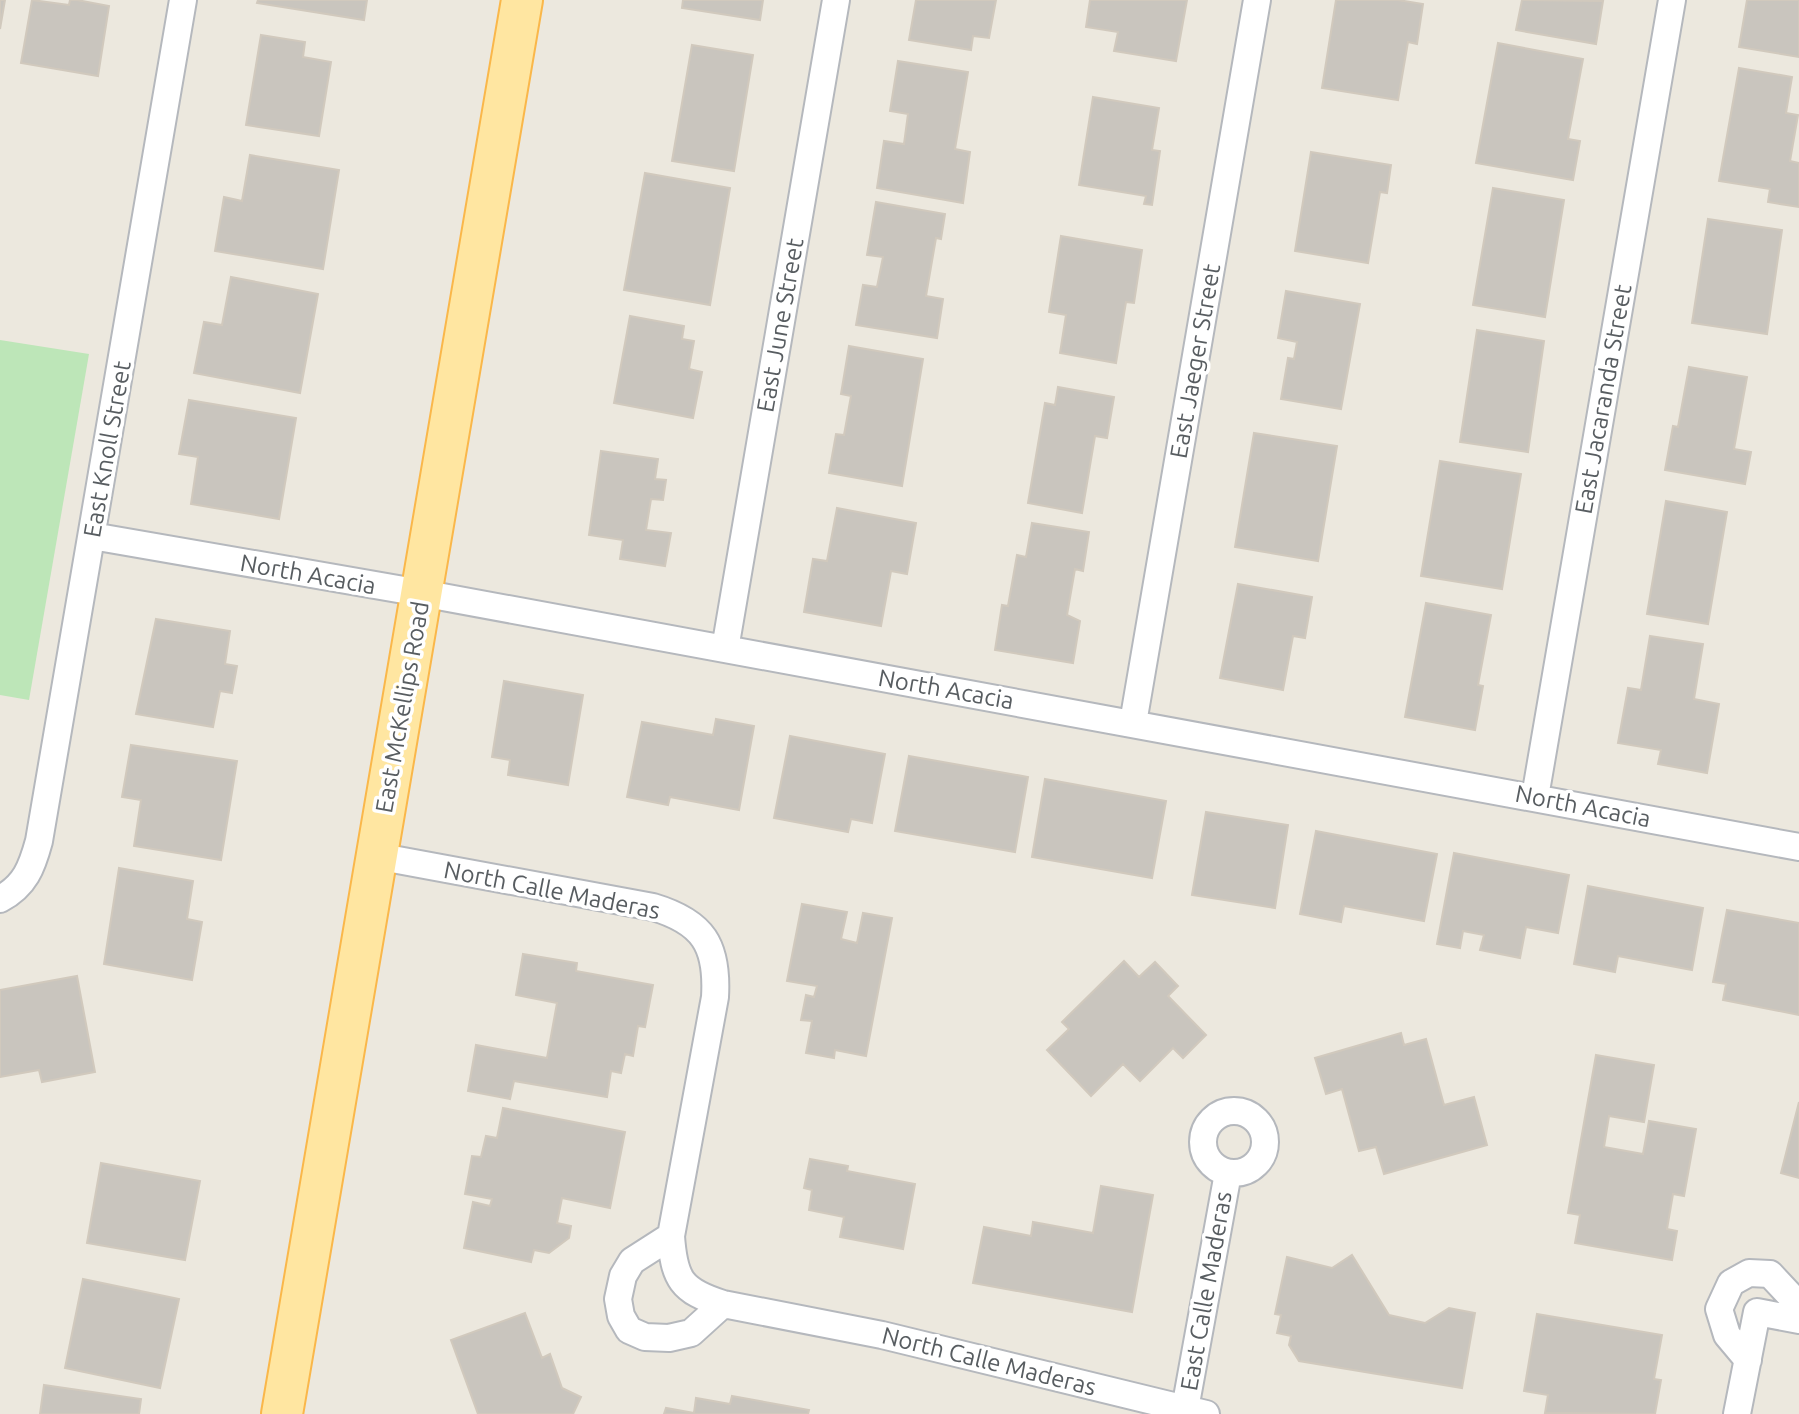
<svg xmlns="http://www.w3.org/2000/svg" width="1799" height="1414" viewBox="0 0 1799 1414" font-family="Ubuntu,sans-serif">
<style>
.green{fill:#bde6b8}
.building{fill:#c9c5be;stroke:#d1c9bd;stroke-width:2}
.lines{fill:none;stroke-linecap:round;stroke-linejoin:round}
.street-casing{stroke:#b5b8bd;stroke-width:30}
.primary-casing{stroke:#fab74a;stroke-width:44}
.street{stroke:#fff;stroke-width:26}
.primary{stroke:#ffe6a1;stroke-width:40}
.labels{text-anchor:middle;dominant-baseline:central;stroke-width:7;stroke-linejoin:round;paint-order:stroke}
.street-label{font-size:24px;fill:#585d61;stroke:#fff}
</style>
<rect width="100%" height="100%" fill="#ece8de"/>
<path class="green" d="M0,340L89,354L29,700L0,695Z"/>
<path class="building" d="M0,0H5L0,29Z
M32,0L69,5L70,0H77L109,6L98,76L21,63Z
M258,0H367L364,20L257,3Z
M683,0H763L760,20L682,8Z
M916,0H996L989,38L973,36L971,50L909,40Z
M1090,0H1187L1176,61L1114,51L1118,32L1086,27Z
M1336,0H1398L1423,4L1417,44L1408,42L1398,100L1322,88Z
M1522,0L1603,1L1596,44L1516,30Z
M1747,0H1799V57L1739,47Z
M261,35L305,42L303,57L331,62L319,136L246,125Z
M1498,43L1583,59L1568,139L1580,141L1573,180L1476,163Z
M692,45L753,55L734,171L672,161Z
M898,61L968,72L955,149L970,152L963,203L877,188L884,141L904,144L908,114L890,111Z
M1739,68L1792,77L1786,113L1798,115L1790,161L1799,163V207L1768,202L1770,189L1719,181Z
M1093,97L1159,108L1152,150L1160,151L1152,205L1144,204L1146,196L1079,185Z
M1311,152L1391,165L1387,193L1380,192L1368,263L1295,251Z
M250,155L339,170L323,269L215,251L224,197L242,201Z
M645,173L730,188L710,305L624,290Z
M1493,188L1564,200L1545,317L1473,305Z
M876,202L945,214L941,239L936,238L926,296L943,299L937,338L856,325L863,285L877,287L883,257L867,255Z
M1708,219L1782,230L1767,334L1692,323Z
M1061,236L1142,250L1134,303L1126,302L1116,363L1060,353L1066,315L1049,312Z
M231,277L318,294L300,393L194,373L204,322L222,325Z
M1286,291L1360,304L1341,409L1281,399L1288,358L1294,359L1297,342L1278,338Z
M630,316L684,326L682,339L694,341L689,369L702,372L693,418L614,403Z
M1477,330L1544,341L1528,452L1460,442Z
M849,346L923,359L902,486L829,473L836,434L844,435L851,396L841,394Z
M1689,367L1747,377L1734,449L1751,452L1745,484L1665,470L1673,426L1678,427Z
M1058,387L1114,397L1107,438L1095,436L1082,513L1028,503L1045,403L1055,405Z
M189,400L296,418L279,519L191,504L198,457L179,454Z
M1254,433L1337,446L1318,561L1235,547Z
M601,451L658,459L655,479L666,480L663,500L651,499L646,530L671,533L665,566L620,559L623,540L589,535Z
M1440,461L1521,474L1502,589L1421,576Z
M1666,501L1727,512L1708,624L1647,614Z
M837,508L916,523L907,574L891,571L881,626L804,612L813,559L827,561Z
M1032,523L1089,532L1083,571L1075,569L1067,615L1080,621L1073,663L995,650L1002,605L1008,606L1017,555L1026,557Z
M1238,584L1312,597L1305,638L1293,636L1283,690L1220,678Z
M1426,603L1491,615L1478,685L1483,686L1475,730L1405,717Z
M156,619L230,631L225,664L237,666L232,693L220,691L213,727L136,714Z
M1650,636L1703,644L1694,699L1719,704L1707,773L1658,764L1661,750L1618,743L1628,688L1641,690Z
M504,681L583,695L568,785L508,775L510,760L492,757Z
M716,719L754,726L739,810L670,797L668,805L627,797L642,722L713,735Z
M790,736L885,754L872,823L851,819L848,832L774,818Z
M131,745L237,761L221,860L134,846L141,800L122,797Z
M909,756L1028,777L1015,852L895,831Z
M1045,779L1166,801L1152,878L1032,857Z
M1206,812L1288,825L1275,908L1192,895Z
M1316,831L1437,854L1424,921L1344,906L1341,922L1300,914Z
M1454,853L1569,875L1558,933L1526,927L1520,958L1480,950L1484,935L1463,931L1460,948L1437,944Z
M119,868L193,881L187,919L202,922L192,980L104,964Z
M1588,886L1703,908L1692,970L1618,956L1615,972L1574,964Z
M802,904L847,912L841,939L857,943L863,913L892,918L866,1056L835,1050L834,1058L806,1053L812,1021L801,1020L806,995L814,997L817,986L787,981Z
M1727,910L1799,923V1015L1723,1000L1726,984L1713,982Z
M523,954L577,963L576,971L653,985L645,1027L638,1026L633,1056L625,1054L621,1073L611,1071L607,1097L514,1081L510,1099L468,1091L476,1045L547,1058L557,1003L516,995Z
M1124,961L1139,977L1155,962L1178,986L1168,996L1206,1035L1183,1058L1173,1048L1140,1081L1123,1064L1091,1096L1047,1050L1069,1029L1062,1022Z
M77,976L95,1072L42,1082L39,1070L0,1077V990Z
M1401,1033L1404,1045L1426,1039L1444,1105L1474,1097L1487,1145L1384,1174L1376,1147L1359,1151L1342,1089L1326,1094L1315,1058Z
M1596,1055L1654,1065L1644,1122L1609,1116L1604,1147L1643,1154L1649,1121L1696,1129L1684,1196L1673,1194L1667,1229L1677,1231L1672,1260L1575,1243L1580,1215L1568,1213Z
M1799,1102V1178L1781,1173Z
M503,1108L625,1132L610,1208L562,1198L557,1223L571,1226L569,1238L549,1253L534,1250L531,1262L464,1248L473,1202L490,1206L492,1199L465,1194L472,1156L481,1157L486,1136L497,1138Z
M810,1159L848,1166L847,1171L915,1184L903,1249L840,1237L844,1217L809,1210L812,1190L804,1188Z
M101,1163L200,1181L185,1260L87,1243Z
M1101,1186L1153,1195L1132,1312L973,1283L984,1227L1031,1236L1033,1222L1093,1233Z
M1352,1255L1389,1315L1425,1323L1449,1308L1475,1313L1462,1388L1299,1361L1289,1345L1291,1336L1277,1333L1281,1315L1275,1314L1287,1257L1332,1268Z
M83,1279L179,1299L160,1388L65,1368Z
M525,1313L542,1358L550,1354L562,1388L581,1397L573,1414H478L451,1340Z
M1537,1314L1662,1335L1654,1379L1661,1380L1655,1414L1545,1413L1548,1395L1524,1391Z
M44,1385L141,1399L139,1414H40Z
M732,1396L809,1410L808,1414H664L666,1408L694,1413L696,1398L730,1404Z"/>
<g class="lines">
<defs>
<path id="street" d="M92,536L421,593L1799,847
M725,649L836,0
M1133,723L1257,0
M1535,797L1672,0
M376,856L653,907C703,922 718,945 715,997L671,1236C674,1279 681,1291 723,1304L882,1335L1206,1414
M0,899C25,886 32,867 39,841L183,0
M1203 1142a31 31 0 1 1 62 0a31 31 0 1 1-62 0Z
M671,1236L632,1261L623,1276L618,1299L621,1316L629,1330L645,1337L669,1338L691,1333L723,1304
M1748,1360L1727,1335L1719,1309L1731,1283L1749,1273L1770,1274L1799,1305
M1185,1409L1228,1173
M1737,1414L1757,1312L1799,1320"/>
<path id="primary" d="M282,1414L522,0"/>
</defs>
<use href="#street" class="street-casing"/>
<use href="#primary" class="primary-casing"/>
<use href="#street" class="street"/>
<use href="#primary" class="primary"/>
</g>
<g class="labels">
<g class="street-label">
<text transform="translate(780 325) rotate(-80)">East June Street</text>
<text transform="translate(1195 361) rotate(-80)">East Jaeger Street</text>
<text transform="translate(1603 399) rotate(-80)">East Jacaranda Street</text>
<text transform="translate(107 449) rotate(-80)">East Knoll Street</text>
<text transform="translate(308 574) rotate(10)">North Acacia</text>
<text transform="translate(946 689) rotate(10)">North Acacia</text>
<text transform="translate(402 707) rotate(-80)">East McKellips Road</text>
<text transform="translate(1583 806) rotate(11)">North Acacia</text>
<text transform="translate(552 890) rotate(11)">North Calle Maderas</text>
<text transform="translate(1206 1291) rotate(-80)">East Calle Maderas</text>
<text transform="translate(989 1361) rotate(14)">North Calle Maderas</text>
</g>
</g>
</svg>
